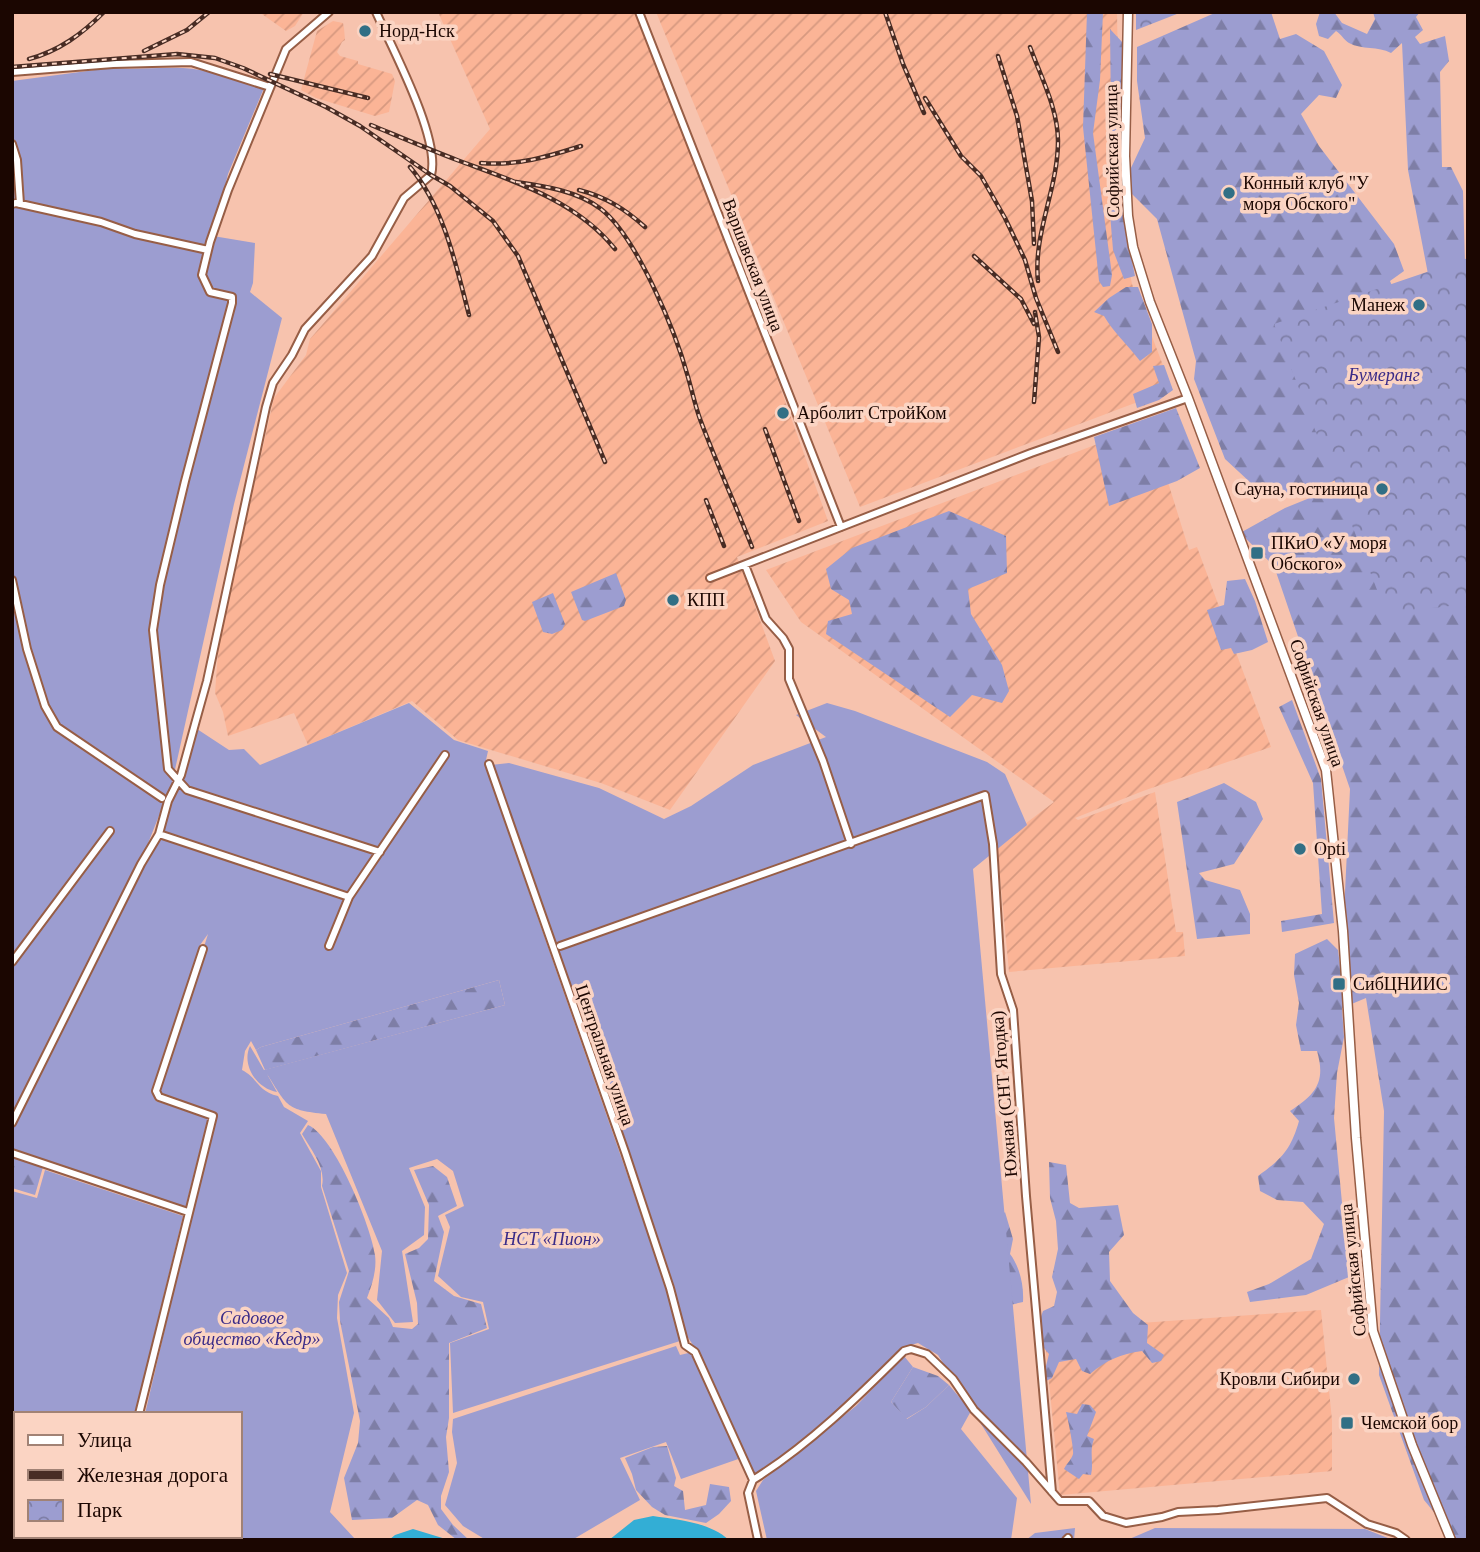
<svg xmlns="http://www.w3.org/2000/svg" width="1480" height="1552" viewBox="0 0 1480 1552" font-family="Georgia,serif">
<style>
.industrial{fill:url(#industrial-furrows)}
.forest{fill:url(#forest-firs)}
.park{fill:url(#park-crowns)}
.garden{fill:#9c9dd0}
.water{fill:#33aed5}
.lines{fill:none;stroke-linecap:round;stroke-linejoin:round}
.minor-casing{stroke:#975e46;stroke-width:10}
.secondary-casing{stroke:#975e46;stroke-width:11}
.minor{stroke:#fff;stroke-width:6}
.secondary{stroke:#fff;stroke-width:8}
.rail-casing{stroke:#482c24;stroke-width:4.5}
.rail{stroke:#fbd4c3;stroke-width:2;stroke-dasharray:5;stroke-linecap:butt}
.poi-dot{fill:#316f85;stroke:#fbd4c3;stroke-width:2.5}
.labels{text-anchor:middle;dominant-baseline:central;stroke-width:7;stroke-linejoin:round;paint-order:stroke}
.poi-label{font-size:18px;fill:#1b0601;stroke:#fbd4c3;text-anchor:start}
.street-label{font-size:18px;fill:#1b0601;stroke:#fbd4c3}
.park-label{font-size:18px;font-style:italic;fill:#3a2b88;stroke:#fbd4c3}
</style>
<defs>
<pattern id="industrial-furrows" width="10" height="10" patternUnits="userSpaceOnUse" patternTransform="scale(1.75)"><rect width="10" height="10" fill="#fbb496"/><path d="M-1 1l2-2M0 10L10 0M9 11l2-2" fill="none" stroke="#d79980"/></pattern>
<pattern id="forest-firs" width="22" height="20" patternUnits="userSpaceOnUse" patternTransform="scale(1.75)"><rect width="22" height="20" fill="#9c9dd0"/><path d="M5 1l3.5 6h-7zM16 11l3.5 6h-7z" fill="#7e7ea6"/></pattern>
<pattern id="park-crowns" width="20" height="18" patternUnits="userSpaceOnUse" patternTransform="scale(1.75)"><rect width="20" height="18" fill="#9c9dd0"/><path d="M2 6a3 3 0 1 1 6 0M12 15a3 3 0 1 1 6 0" fill="none" stroke="#7e7ea6"/></pattern>
</defs>
<rect width="100%" height="100%" fill="#f7c3ae"/>
<path class="industrial" d="M259,12H304L295,26L286,31Z
M438,12H640L662,57L828,521L737,557L775,661L670,810L601,783L458,740L412,701L308,745L294,713L228,736L223,712L215,693L219,639L274,398L306,355L310,339L490,129Z
M656,12H1117L1121,229L1132,284L1172,389L860,507Z
M333,21L343,23L344,28L345,40L342,42L337,52L340,56L358,61V64L392,74L395,81L389,112L375,116L316,98L301,90L317,31Z
M1150,424L1189,550L1197,547L1271,747L1143,791L1075,818L1078,820L1155,792L1176,932H1183L1185,956L1009,972L997,845L1054,802L801,622L766,570Z
M1321,1310L1332,1420V1471L1060,1495L1044,1330Z"/>
<path class="forest" d="M1087,12H1103L1100,80L1093,133L1112,275L1110,286L1103,287L1099,281L1083,127Z
M1217,12H1271L1280,39L1296,34L1324,51L1342,85L1336,98L1319,95L1301,114L1319,146L1394,244L1404,271L1390,281L1418,345L1428,274L1408,170L1402,43L1391,53C1378,46 1362,50 1349,43C1344,40 1341,34 1336,31L1328,39L1319,36L1316,24L1320,12H1334L1342,23L1367,34L1375,19L1373,12H1420L1416,17L1423,30L1415,37L1420,44L1445,36L1449,61L1440,72L1442,167H1451L1463,191L1465,264L1468,270L1400,446L1318,489L1273,497L1252,484L1225,459L1194,379L1196,361L1157,219L1123,185L1145,138L1137,81V47Z
M1110,29L1123,43L1120,175L1125,227L1135,276L1124,279L1113,250L1107,177L1111,117Z
M1126,287H1138L1152,324V352L1140,361C1128,345 1113,332 1104,316L1094,312L1109,298Z
M1164,365L1173,390L1159,400L1137,408L1133,394L1159,383L1153,366Z
M1176,408L1200,468L1177,481L1109,506L1094,437Z
M1364,476L1468,478V1540H1457L1424,1500L1379,1375L1384,1111L1366,998L1342,1008L1344,1037L1337,1073L1334,1118L1349,1277L1306,1295L1250,1302L1247,1292L1269,1284L1311,1259L1324,1224L1303,1202L1277,1200L1260,1191L1258,1176C1282,1159 1291,1149 1299,1121L1290,1111C1316,1094 1326,1082 1317,1051H1301L1296,1025L1299,1003L1294,975L1295,954L1327,939L1338,950L1341,974L1350,789L1274,566L1240,533L1285,508Z
M949,511L1006,536L1007,573L968,589L971,614L1002,665L1009,691L1002,703L972,695L950,717L826,634L828,621L852,614L849,600L831,589L826,569L852,548Z
M616,573L626,600L624,606L585,621L582,620L571,592Z
M1245,579L1255,601L1268,642L1252,650L1234,654L1231,648L1221,650L1207,610L1224,605L1227,581Z
M553,593L565,624L562,630L552,634L543,632L532,602Z
M1292,700L1321,779L1334,923L1282,932L1281,921L1322,914L1313,783L1279,707Z
M1224,783L1256,802L1263,819L1234,864L1199,873L1205,880L1240,890L1250,914V934L1197,939L1177,802Z
M499,980L505,1005L265,1070L256,1050L261,1047Z
M308,1125C335,1137 371,1226 375,1255C377,1270 372,1285 367,1298L389,1318L393,1327L412,1329L418,1324L417,1303L405,1254L419,1248L428,1239L429,1205L414,1170L433,1166L447,1177L457,1206L438,1216L444,1232L434,1281L454,1296L481,1304L487,1328L449,1343V1418L446,1437L449,1472L441,1496V1509L453,1525L469,1540H457L438,1525L428,1505L417,1500L392,1518L352,1520L344,1478L358,1443L360,1421L340,1321L339,1302L349,1271L322,1186C326,1167 311,1150 302,1134Z
M12,1157L43,1167L35,1195L12,1188Z
M1049,1162L1066,1165L1070,1203L1079,1208L1118,1205L1124,1235L1109,1252L1110,1281L1133,1313L1148,1325L1147,1343L1164,1355L1161,1361L1152,1363L1142,1351C1120,1354 1107,1360 1090,1374L1082,1371L1076,1359L1059,1362L1052,1378L1046,1381L1044,1374L1049,1354C1037,1342 1037,1326 1043,1311L1054,1306L1057,1292L1052,1277L1058,1249L1056,1221L1050,1198Z
M1005,1212L1013,1239L1010,1254C1020,1267 1024,1286 1023,1302L1010,1305L996,1222Z
M913,1367L938,1376L949,1385L926,1407L906,1419L891,1402Z
M1082,1404L1090,1405L1096,1412L1087,1436L1094,1439C1089,1451 1094,1463 1091,1475L1083,1474L1079,1479L1064,1469C1067,1463 1072,1459 1073,1454C1074,1449 1068,1419 1066,1412L1077,1414Z
M667,1446L676,1478L674,1486L683,1491L685,1510L706,1505L710,1484L729,1487L731,1501L719,1514L706,1523L665,1515L652,1507L636,1490L632,1474L625,1458L653,1447Z"/>
<path class="park" d="M1136,12H1182L1136,30Z
M1468,258V604L1386,613L1274,324Z"/>
<path class="garden" d="M110,68C135,70 159,67 183,68C210,69 238,81 264,88L228,174L213,236L255,243L253,283L250,292L282,318L234,504L172,783L145,851L12,1118V81Z
M409,703L454,740L488,751L486,760L533,904L672,1303L680,1341L453,1413L450,1343L489,1329L483,1302L461,1297L438,1276L450,1227L445,1215L464,1206L453,1171L437,1159L409,1168L425,1207L424,1235L402,1251L413,1322L395,1323L377,1300L382,1251L326,1114C286,1110 288,1107 267,1074L277,1092C257,1089 241,1065 250,1046L264,1070L505,1005L499,980L261,1047L256,1050L251,1041L245,1051L242,1070C258,1078 257,1091 278,1096L284,1107L308,1121L300,1133L321,1171V1187L347,1273L338,1295L337,1318L354,1413L330,1512L356,1540H115L116,1536H240V1414H145L215,1114L161,1096L159,1090L208,934L200,945L152,1092L156,1101L208,1118L185,1209L12,1150V1128L143,865L165,828L174,790L197,729L229,750L244,749L260,765Z
M827,703L855,711L987,762L1005,774L1027,825L973,869L1031,1504L938,1355L918,1343L904,1347L849,1405L756,1475L744,1457L681,1479L666,1442L620,1458L640,1500L572,1540H486L463,1526L445,1505L457,1463L452,1432L453,1419L676,1346L680,1355L697,1351L687,1336L655,1233L491,765L509,763L599,788L664,819L691,806L753,765L826,737L796,715Z
M45,1170L183,1216L135,1414H16V1536H107L106,1540H12V1191L37,1198Z
M904,1356L913,1367L891,1402L907,1419L926,1407L949,1385L971,1411L961,1429L1017,1498L1011,1540H767L756,1491L763,1480L856,1406Z
M1075,1528L1074,1540H1026L1035,1533Z
M1155,1528L1365,1529L1393,1540H1127Z"/>
<path class="water" d="M653,1516C679,1520 709,1522 729,1540H609L634,1520Z
M413,1529L449,1540H389L395,1535Z"/>
<g class="lines">
<defs>
<path id="minor" d="M329,12L286,49L228,190L210,242L202,275L210,292L232,297V303L185,481L160,585L153,630L168,769L187,790L380,852
M639,12L841,527
M12,72L113,64L191,62L270,87
M12,144L17,160L20,204
M12,204L16,203L101,222L135,234L208,250
M745,565L766,619L783,638L789,649V679L823,761L851,844
M710,578L1031,453L1188,398
M12,580L27,649L45,706L57,727L162,798
M489,764L625,1152L670,1288L685,1345L695,1352L753,1480C809,1445 858,1397 904,1351L911,1349L927,1354L953,1379L974,1410L1026,1462L1060,1501H1089L1103,1516L1126,1523L1162,1517L1178,1512L1218,1510L1327,1498L1367,1524L1396,1533L1406,1540
M159,834L349,897
M329,946L349,897L445,755
M560,946L985,795L993,844L1001,974L1013,1010L1026,1196L1052,1492
M12,962L110,831
M12,1123L141,864L159,834L168,801L181,775L195,724L207,681L266,407L273,383L292,355L305,329L372,256L404,198L431,175C441,139 392,48 376,12
M12,1153L188,1212
M139,1414L213,1116L159,1097L156,1091L203,949
M753,1480L748,1493L758,1540
M115,1540L116,1536
M1066,1540L1068,1538"/>
<path id="secondary" d="M1128,12L1125,156L1128,216L1133,247L1150,302L1188,398L1326,770L1343,931L1356,1138L1373,1331L1412,1445L1451,1540"/>
</defs>
<use href="#minor" class="minor-casing"/>
<use href="#secondary" class="secondary-casing"/>
<use href="#minor" class="minor"/>
<use href="#secondary" class="secondary"/>
<defs>
<path id="rail" d="M885,12L903,64L924,113
M1030,47C1041,77 1058,109 1058,141C1058,189 1033,233 1038,281
M144,51L187,30L209,12
M998,56L1017,116L1032,201L1034,244
M29,59C59,51 82,34 104,12
M12,67L177,54L215,58L243,68L326,107L360,126L431,175L450,186L493,221L518,256L605,462
M270,74L368,98
M925,98L961,156L981,176L1005,218L1025,260L1036,298L1058,352
M371,125C400,137 428,149 457,160C513,181 576,200 615,249
M481,163C517,166 547,157 581,146
M410,167C444,207 456,265 469,315
M516,182C544,186 578,191 601,209C637,237 676,333 688,377C692,391 695,405 700,419C716,462 735,504 752,547
M579,190C606,197 625,209 645,227
M974,256L1021,299L1034,324
M1034,402L1039,337L1035,312
M765,429L799,521
M706,500L724,546"/>
</defs>
<use href="#rail" class="rail-casing"/>
<use href="#rail" class="rail"/>
</g>
<g class="poi-dot">
<circle cx="365" cy="31" r="7"/>
<circle cx="1229" cy="193" r="7"/>
<circle cx="1419" cy="305" r="7"/>
<circle cx="783" cy="413" r="7"/>
<circle cx="1382" cy="489" r="7"/>
<rect x="1250" y="546" width="14" height="14" rx="3.5"/>
<circle cx="673" cy="600" r="7"/>
<circle cx="1300" cy="849" r="7"/>
<rect x="1332" y="977" width="14" height="14" rx="3.5"/>
<circle cx="1354" cy="1379" r="7"/>
<rect x="1340" y="1416" width="14" height="14" rx="3.5"/>
</g>
<g class="labels">
<g class="poi-label">
<text x="379" y="31">Норд-Нск</text>
<text x="1243" y="183">Конный клуб "У<tspan x="1243" dy="21">моря Обского"</tspan></text>
<text x="1405" y="305" text-anchor="end">Манеж</text>
<text x="797" y="413">Арболит СтройКом</text>
<text x="1368" y="489" text-anchor="end">Сауна, гостиница</text>
<text x="1271" y="543">ПКиО «У моря<tspan x="1271" dy="21">Обского»</tspan></text>
<text x="687" y="600">КПП</text>
<text x="1314" y="849">Opti</text>
<text x="1353" y="984">СибЦНИИС</text>
<text x="1340" y="1379" text-anchor="end">Кровли Сибири</text>
<text x="1361" y="1423">Чемской бор</text>
</g>
<g class="street-label">
<text transform="translate(1112 151) rotate(-91)">Софийская улица</text>
<text transform="translate(753 265) rotate(69)">Варшавская улица</text>
<text transform="translate(1317 703) rotate(71)">Софийская улица</text>
<text transform="translate(605 1055) rotate(71)">Центральная улица</text>
<text transform="translate(1004 1094) rotate(-95)">Южная (СНТ Ягодка)</text>
<text transform="translate(1353 1270) rotate(-96)">Софийская улица</text>
</g>
<g class="park-label">
<text x="1384" y="375">Бумеранг</text>
<text x="552" y="1239">НСТ «Пион»</text>
<text x="252" y="1318">Садовое<tspan x="252" dy="21">общество «Кедр»</tspan></text>
</g>
</g>
<rect width="1480" height="1552" fill="none" stroke="#1b0601" stroke-width="28"/>
<rect x="14" y="1412" width="228" height="126" fill="#fbd4c3" stroke="#a18275" stroke-width="2"/>
<rect x="28" y="1435" width="35" height="10" fill="#ffffff" stroke="#a18275" stroke-width="2"/>
<text x="77" y="1447" font-size="21" fill="#1b0601">Улица</text>
<rect x="28" y="1470" width="35" height="10" fill="#482c24" stroke="#a18275" stroke-width="2"/>
<text x="77" y="1482" font-size="21" fill="#1b0601">Железная дорога</text>
<rect x="28" y="1500" width="35" height="21" fill="url(#park-crowns)" stroke="#a18275" stroke-width="2"/>
<text x="77" y="1517" font-size="21" fill="#1b0601">Парк</text>
</svg>
